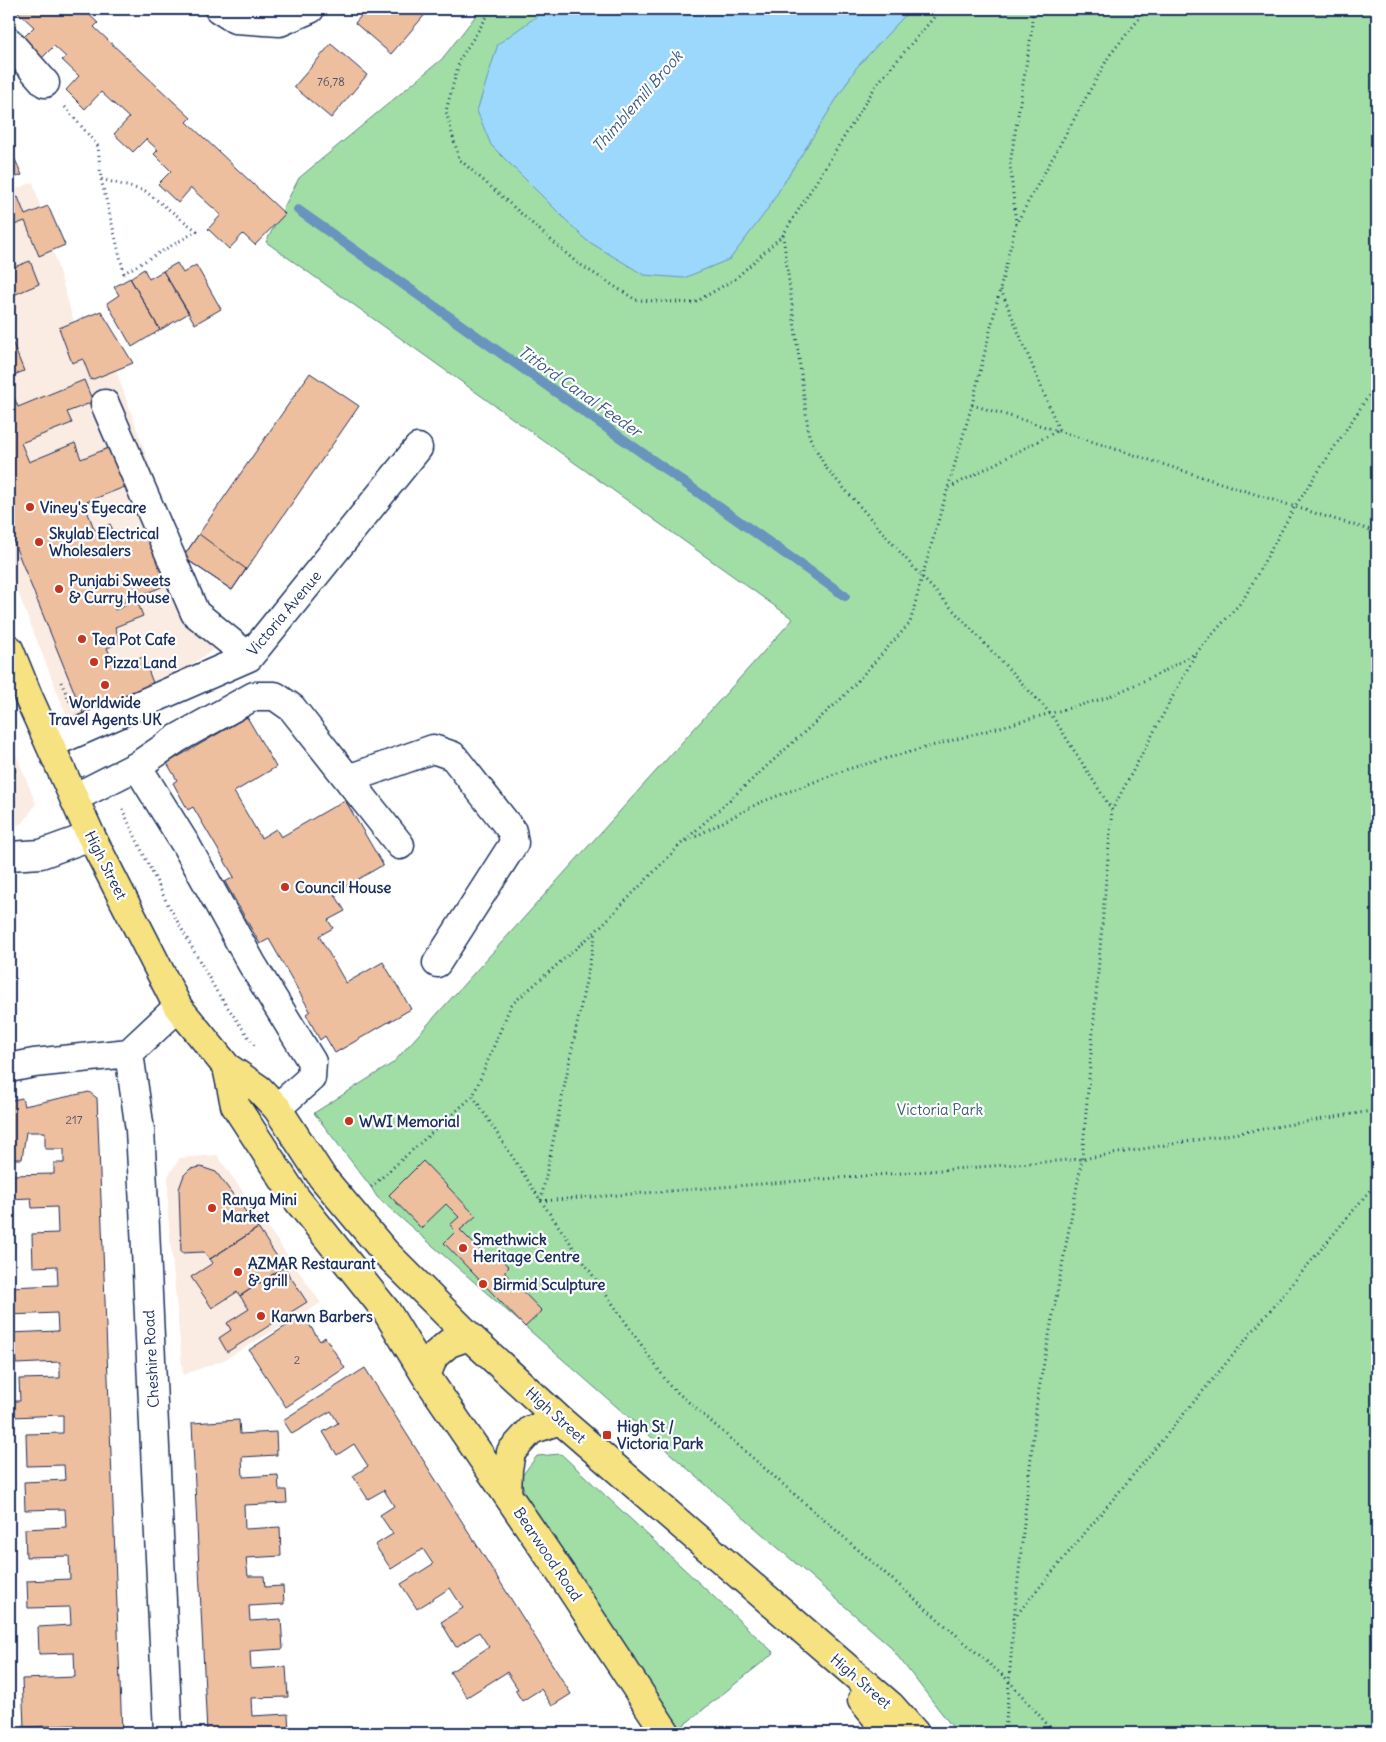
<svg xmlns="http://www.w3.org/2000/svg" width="1386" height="1742" viewBox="0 0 1386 1742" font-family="Delius,sans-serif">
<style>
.built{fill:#faece2}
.green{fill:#a0dea6;stroke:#5e8682}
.water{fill:#9bd8fc;stroke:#6894bd}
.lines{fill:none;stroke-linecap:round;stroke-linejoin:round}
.stream{stroke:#6894bd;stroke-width:10}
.building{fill:#eebf9e;stroke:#1b2f5e}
.minor-casing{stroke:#1b2f5e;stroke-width:31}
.major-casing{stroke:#1b2f5e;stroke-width:31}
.path{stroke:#1b2f5e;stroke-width:3;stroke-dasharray:1 4;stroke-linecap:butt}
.minor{stroke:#fff;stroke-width:28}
.major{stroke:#f6e281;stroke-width:28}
.poi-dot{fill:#c8321e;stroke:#fff;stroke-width:2}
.labels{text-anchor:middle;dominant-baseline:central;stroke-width:4.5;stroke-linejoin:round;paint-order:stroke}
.number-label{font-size:12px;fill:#50536e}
.poi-label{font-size:15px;font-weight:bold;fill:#1b2f5e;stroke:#fff;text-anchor:start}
.street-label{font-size:15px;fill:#1b2f5e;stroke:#fff}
.park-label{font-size:15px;fill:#3c5b70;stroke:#fff}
.water-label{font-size:16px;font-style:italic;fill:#3b5986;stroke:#fff}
</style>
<rect width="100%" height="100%" fill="#fff"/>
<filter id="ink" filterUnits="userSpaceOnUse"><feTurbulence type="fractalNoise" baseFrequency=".02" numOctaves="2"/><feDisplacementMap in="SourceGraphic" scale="10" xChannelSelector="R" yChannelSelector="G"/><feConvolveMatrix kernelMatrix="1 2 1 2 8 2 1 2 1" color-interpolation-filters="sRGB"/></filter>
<g filter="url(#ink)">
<path class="built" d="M33,182L91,380L116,370L215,649L155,688L69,722L9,570V192Z
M9,737L36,804L23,823L9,828Z
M217,1155L321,1303L224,1360L183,1375L168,1215V1176L180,1158Z"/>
<path class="green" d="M481,9H1377V1733H957L889,1645L377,1197L371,1187L314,1113L393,1063L793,619L266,242L299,178L442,59Z
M561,1454L774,1653L680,1728L527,1505L521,1477L537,1456Z"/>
<path class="water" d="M547,9H911L856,68L765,213L730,259L684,278L644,275L586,240L491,145L477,111L498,44Z"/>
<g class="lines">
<path class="stream" d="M298,210L845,596"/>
</g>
<path class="building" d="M21,9H83L98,23L94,27L191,118L187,122L285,214L255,245L243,234L229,249L208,229L221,215L191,188L178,203L158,184L171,171L154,154L158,150L146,139L133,152L114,134L129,118L101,92L85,109L66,90L79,76L62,60L66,57L54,46L40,60L20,41L34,27L18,12Z
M367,9H425L428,11L391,54L355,23Z
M331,44L367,75L331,118L294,87Z
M9,146L22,175L9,180Z
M18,197L25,215L48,206L65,245L39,256L25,221L9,227V201Z
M30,261L39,284L9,297V269Z
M177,263L183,273L196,265L221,309L195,324L163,271Z
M144,269L149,279L163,271L189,313L160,330L130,278Z
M130,278L160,330L132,347L107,303L119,295L114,287Z
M101,311L133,363L91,380L83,359L72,363L59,328Z
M11,339L24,371L9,377V340Z
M310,373L359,406L232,590L183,557Z
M84,380L93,402L67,412L72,423L21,443L29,462L75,443L81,459L116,445L132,484L84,503L95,531L110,524L114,532L121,530L125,541L153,530L174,582L114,606L115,610L137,601L143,616L115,627L121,642L107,648L116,668L143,657L155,688L84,716L9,531V385L18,407Z
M199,534L246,569L232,590L183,557Z
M247,717L276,767L234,792L261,838L276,829L281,837L345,800L383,865L334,893L345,911L328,920L333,928L319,936L346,983L383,962L411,1009L335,1053L325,1036L320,1040L306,1014L310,1011L269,939L260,944L225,882L234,877L193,807L188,810L173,783L177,780L167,763Z
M9,762L16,771L9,776Z
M9,782L15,789L9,794Z
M89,1092L97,1098L122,1733H75V1725L24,1727L22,1679L75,1677L74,1653L39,1654L38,1627L71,1625L70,1607L28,1608L27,1581L70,1579L69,1556L26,1557L25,1529L66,1527L65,1509L25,1510L24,1482L65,1480L64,1465L27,1466L26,1434L63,1433V1415L12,1417L11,1401H20L19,1379L60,1378V1362L16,1364L15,1349H9V1333L58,1331L57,1313L9,1315V1287L58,1285L57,1266L33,1267L32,1234L58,1233L57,1207L32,1208L31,1198L9,1199V1175L54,1174V1163H64V1149H45V1132H26L22,1159H9V1101L22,1098L24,1106Z
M423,1161L476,1216L460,1230L489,1259L495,1254L509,1267L504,1272L542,1311L525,1327L444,1243L456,1231L450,1225L459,1217L446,1204L421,1228L389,1195Z
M201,1167L216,1172L258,1228L210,1259L204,1252L181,1253L179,1189L184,1175L190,1169Z
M258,1228L284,1267L240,1296L237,1292L212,1308L191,1277L213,1263L210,1259Z
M284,1267L307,1302L227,1352L219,1338L231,1330L227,1323L249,1309L240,1296Z
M303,1315L320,1341L325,1337L345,1368L286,1407L249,1350Z
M365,1368L571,1694L552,1706L541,1689L522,1701L515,1690L518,1689L507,1672L467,1697L450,1672L489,1647L479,1632L456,1647L441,1622L463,1608L450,1588L417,1609L401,1584L433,1564L423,1549L391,1569L375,1545L393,1534L380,1515L394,1506L384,1490L368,1499L353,1476L368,1466L354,1444L337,1455L323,1432L338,1423L331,1411L292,1434L283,1420Z
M239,1420L240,1434L276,1432L277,1455L242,1457L243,1477L278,1475L279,1490H286L287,1503L244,1505L245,1529L280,1527L281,1556L246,1558L248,1576H264L265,1587L283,1586L284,1604L249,1606L250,1621L281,1619L283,1649L250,1651L251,1669L286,1667L288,1697L251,1698L252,1716L288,1714L289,1733H207L192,1423Z"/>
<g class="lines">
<defs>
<path id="minor" d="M219,9L235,19L280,22L310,9
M9,42L45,83
M105,404L195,613L249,657
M50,744L249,657L418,448
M137,766L178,738L254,696H275L292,708L400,845
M348,779L433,749L453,756L512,831L514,843L437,963
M74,798L137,766L186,845L252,964L312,1062L311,1078L277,1108
M9,856L41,854L91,836
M129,1053L140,1130L144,1206L168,1733
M129,1053L178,1007
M9,1068L34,1063L129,1053"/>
<path id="major" d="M9,649L28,696L91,836L178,1007L227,1067L259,1089L277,1108L322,1177L385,1252L469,1336L560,1420L891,1706L915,1733
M227,1067L235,1105L295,1197L387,1312L426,1376L562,1575L666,1733
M426,1376L434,1356L449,1343L469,1336
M507,1494L508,1469L511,1452L531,1430L560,1420
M862,1700L889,1733"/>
</defs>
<use href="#minor" class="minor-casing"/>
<use href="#major" class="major-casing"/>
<path class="path" d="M492,9L460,59L446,111L459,159L576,262L636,300L694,303L735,279L783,235L877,84L941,9
M65,107L98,146L101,179L124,273L197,231L145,191L101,179
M1016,224L1010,164L1031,35L1033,9
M783,235L809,436L826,468L922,577L1051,714L1112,810L1195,655
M972,405C1108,444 1242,492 1377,532
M949,488L1059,430L1001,290
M61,682L70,702
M122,809L166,901L217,992L254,1045
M687,841L759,803L848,769L1106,698L1161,673L1196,653L1243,600L1294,508L1377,383
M473,1096L541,1201L670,1386L1008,1680L1055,1733
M371,1187L473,1096L511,1005L596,931L682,843L842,698L910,623L922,577L972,405L1016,224L1109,56L1147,9
M541,1200L596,932
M541,1201L1082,1159L1377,1110
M1014,1618L1377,1182
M1005,1733L1014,1618L1037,1400L1082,1159L1112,810"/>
<use href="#minor" class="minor"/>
<use href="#major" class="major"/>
</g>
</g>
<g class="poi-dot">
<circle cx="30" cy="507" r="5"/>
<circle cx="39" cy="542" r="5"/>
<circle cx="59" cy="589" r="5"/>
<circle cx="82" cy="639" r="5"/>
<circle cx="94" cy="662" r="5"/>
<circle cx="105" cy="685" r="5"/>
<circle cx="285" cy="887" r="5"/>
<circle cx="349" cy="1121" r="5"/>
<circle cx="212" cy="1208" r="5"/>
<circle cx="463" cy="1248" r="5"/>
<circle cx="238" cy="1272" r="5"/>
<circle cx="483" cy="1284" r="5"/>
<circle cx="261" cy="1316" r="5"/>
<rect x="602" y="1430" width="10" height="10" rx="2.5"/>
</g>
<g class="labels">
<g class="number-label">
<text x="331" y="81">76,78</text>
<text x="74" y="1119">217</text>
<text x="297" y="1359">2</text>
</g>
<g class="poi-label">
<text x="40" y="507">Viney's Eyecare</text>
<text x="49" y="533">Skylab Electrical<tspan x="49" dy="17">Wholesalers</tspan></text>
<text x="69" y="580">Punjabi Sweets<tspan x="69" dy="17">&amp; Curry House</tspan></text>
<text x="92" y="639">Tea Pot Cafe</text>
<text x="104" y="662">Pizza Land</text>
<text x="105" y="702" text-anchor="middle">Worldwide<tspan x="105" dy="17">Travel Agents UK</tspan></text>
<text x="295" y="887">Council House</text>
<text x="359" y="1121">WWI Memorial</text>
<text x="222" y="1199">Ranya Mini<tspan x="222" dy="17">Market</tspan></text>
<text x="473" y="1239">Smethwick<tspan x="473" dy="17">Heritage Centre</tspan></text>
<text x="248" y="1263">AZMAR Restaurant<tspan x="248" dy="17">&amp; grill</tspan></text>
<text x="493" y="1284">Birmid Sculpture</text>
<text x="271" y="1316">Karwn Barbers</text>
<text x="617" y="1426">High St /<tspan x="617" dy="17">Victoria Park</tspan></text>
</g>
<g class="street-label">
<text transform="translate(284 613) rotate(-50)">Victoria Avenue</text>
<text transform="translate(106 865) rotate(63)">High Street</text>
<text transform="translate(151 1359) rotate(-93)">Cheshire Road</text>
<text transform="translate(556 1415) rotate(42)">High Street</text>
<text transform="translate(548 1554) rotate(56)">Bearwood Road</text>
<text transform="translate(861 1681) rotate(41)">High Street</text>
</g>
<g class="park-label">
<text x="940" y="1109">Victoria Park</text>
</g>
<g class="water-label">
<text transform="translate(637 101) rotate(-49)">Thimblemill Brook</text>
<text transform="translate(580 391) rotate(35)">Titford Canal Feeder</text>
</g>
</g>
<rect width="1386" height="1742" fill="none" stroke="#fff" stroke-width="30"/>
<rect x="15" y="15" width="1356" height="1712" fill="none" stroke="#1b2f5e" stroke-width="2" filter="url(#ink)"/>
</svg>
